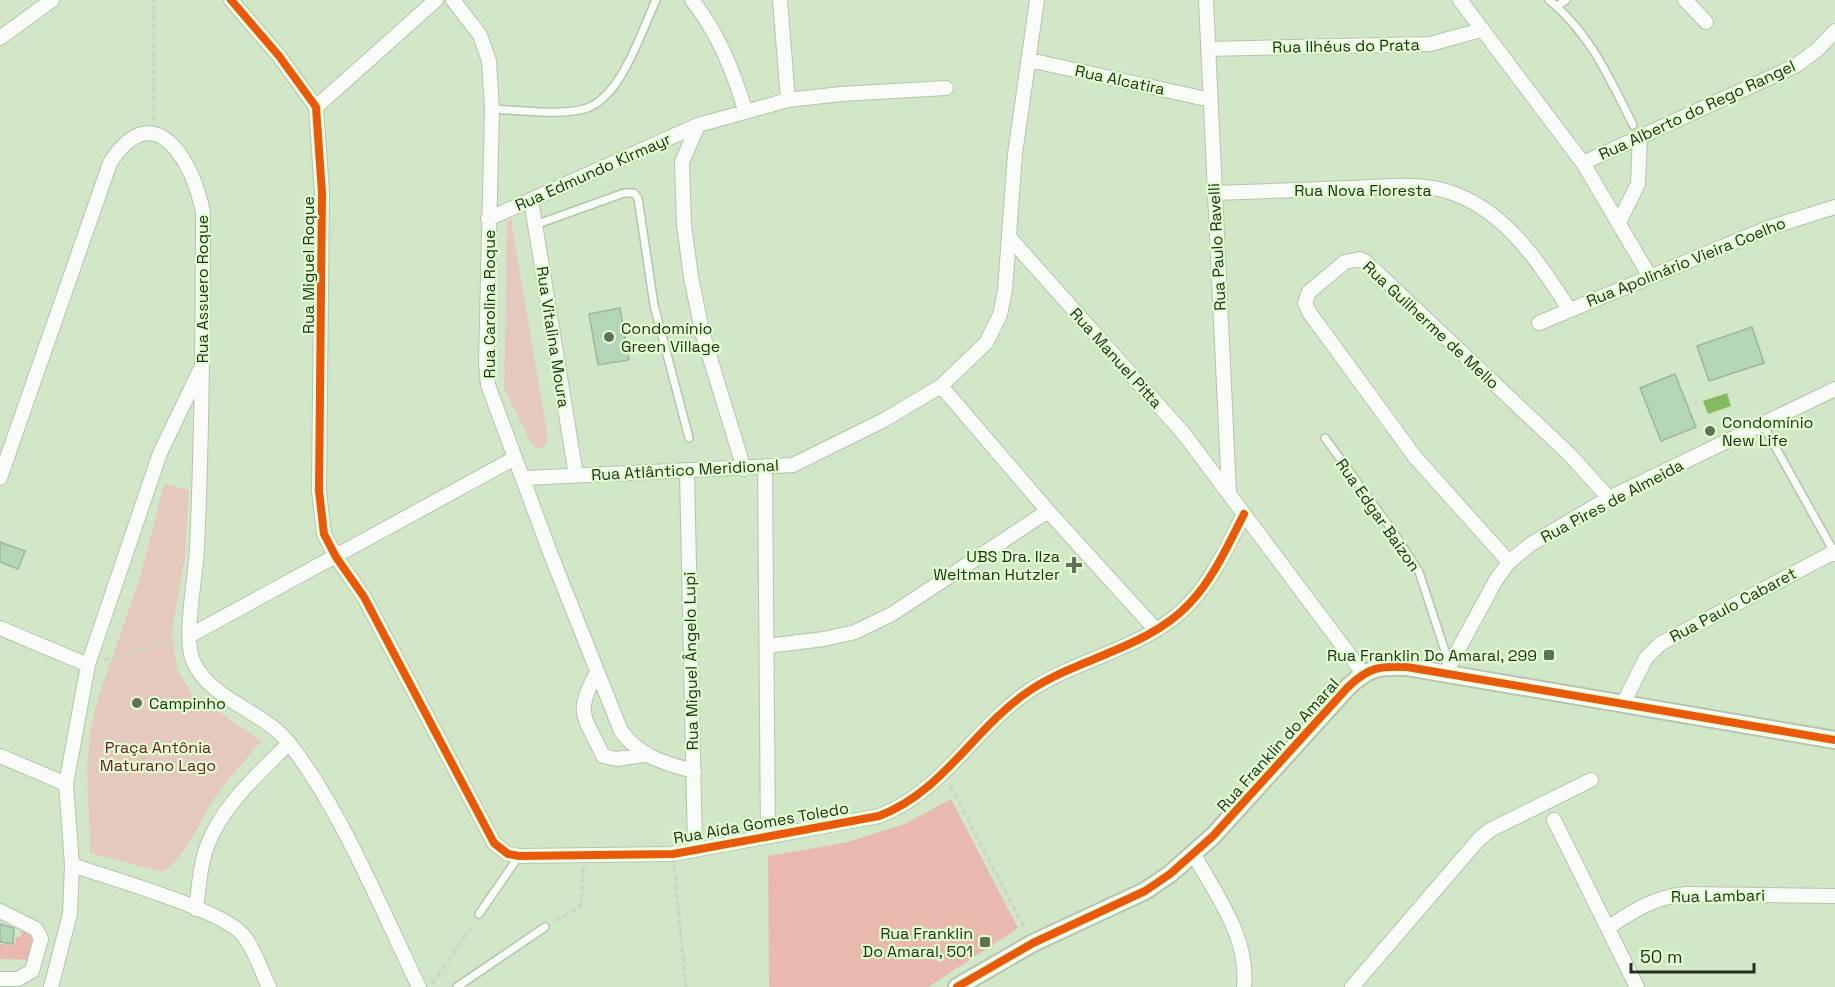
<svg xmlns="http://www.w3.org/2000/svg" width="1835" height="987" viewBox="0 0 1835 987" font-family="'Space Grotesk',sans-serif">
<style>
.green{fill:#e6c9be}
.forest{fill:#e9b8af}
.water{fill:#86ba61}
.building{fill:#b3d5b8;stroke:#a0b59f;stroke-width:1.5}
.lines{fill:none;stroke-linecap:round;stroke-linejoin:round}
.service-casing{stroke:#b5c5ac;stroke-width:10}
.minor-casing{stroke:#b5c5ac;stroke-width:16}
.tertiary-casing{stroke:#b5c5ac;stroke-width:20}
.path{stroke:#cfd4cb;stroke-width:3;stroke-dasharray:6 3;stroke-linecap:butt}
.service{stroke:#f8fbf7;stroke-width:7}
.minor{stroke:#f8fbf7;stroke-width:14}
.tertiary{stroke:#f8fbf7;stroke-width:16}
.cycleway-casing{stroke:#e1fed0;stroke-width:11}
.cycleway{stroke:#e8590c;stroke-width:8}
.poi-dot{fill:#607157;stroke:#e1fed0;stroke-width:2}
.labels{text-anchor:middle;dominant-baseline:central;stroke-width:4.5;stroke-linejoin:round;paint-order:stroke}
.street-label{font-size:16px;fill:#23311b;stroke:#e1fed0}
.poi-label{font-size:16px;fill:#23311b;stroke:#e1fed0;text-anchor:start}
.park-label{font-size:16px;fill:#6c1a2a;stroke:#e1fed0}
</style>
<rect width="100%" height="100%" fill="#d2e7c7"/>
<path class="green" d="M511,219L548,439L542,449L537,448L531,443L504,389L507,222Z
M164,484L189,490L185,556L172,632L177,669L193,695L261,741C248,758 232,774 219,792C201,815 187,859 162,872L90,853L87,767L90,732L98,698L139,581Z"/>
<path class="forest" d="M951,799L1018,928L928,987H769L768,856L844,843L905,824Z
M21,930L31,934L36,940L32,960L0,959V944L15,945L16,937H21Z"/>
<path class="water" d="M1727,393L1731,406L1708,414L1703,401Z"/>
<path class="building" d="M620,308L629,360L598,365L589,314Z
M1752,327L1764,363L1709,381L1697,346Z
M1675,374L1696,427L1661,441L1640,388Z
M0,542L25,551L18,569L0,562Z
M0,924L14,928L13,944L0,942Z"/>
<g class="lines">
<defs>
<path id="service" d="M1549,0C1590,33 1610,79 1633,125
M1557,6L1566,0
M492,109C521,110 556,116 584,109C621,99 641,32 656,0
M535,225L624,193H634L638,198L654,305L689,438
M1762,423L1834,552
M1325,438L1392,530L1419,572L1449,663
M479,914L519,856
M457,987L545,927"/>
<path id="minor" d="M231,0L279,56L316,107L322,193L319,491L324,534L336,557L364,597L494,843L508,854L519,856L673,854L879,816C943,792 974,728 1029,691C1078,658 1148,648 1189,604C1213,579 1228,545 1244,514
M453,0L480,35L489,61L492,109L486,363L488,385L551,555L621,731C640,757 664,763 694,771
M692,0C718,33 733,70 745,110
M780,0L788,100
M1206,0L1229,493
M1460,0L1583,163L1649,275
M1685,0L1706,22
M0,38L52,0
M1208,49L1430,44L1481,30
M1029,60L1211,100
M316,107L436,0
M1583,163L1795,66L1817,50L1835,31
M1214,193C1260,191 1305,190 1351,188C1385,187 1423,181 1455,194C1507,213 1541,265 1569,309
M531,200L576,475
M488,219L698,125
M1619,222L1638,184L1640,137
M1009,237L1184,434L1363,673
M1539,323L1768,228L1835,207
M941,386L1048,511L1156,630
M765,468L768,837
M744,469L703,335L691,277L684,225L682,162L698,125L788,100L841,94L946,88
M687,472L695,850
M0,478L110,163C155,93 193,162 203,212C203,324 202,436 197,548C196,576 183,638 193,661C211,701 263,710 289,743C342,811 381,909 419,987
M525,478L793,465L884,420L941,386L986,343L1000,315L1005,290L1015,154L1037,0
M1509,562L1415,457L1309,312L1305,303L1309,292L1345,262L1360,259L1366,262L1570,455L1609,498
M0,628L88,665
M189,636L515,458
M767,646L824,639L855,632L892,614L1048,511
M597,672C574,715 584,714 603,756L617,759L644,755
M1445,674L1496,580L1509,562L1531,544L1609,498L1835,389
M1623,704L1646,658L1660,644L1834,552L1835,554
M0,756L66,784
M1554,820L1637,987
M1194,855C1217,896 1249,938 1244,987
M72,865C109,878 220,909 242,934C254,947 261,971 269,987
M196,909C199,887 200,864 208,844C223,804 260,773 289,743
M0,911L36,929L41,939L32,971L18,979H0
M1609,927C1634,910 1655,897 1686,894L1835,896
M51,987L70,914L72,865L66,784L88,665L160,453L200,370
M1352,987L1479,839L1490,830L1591,780"/>
<path id="tertiary" d="M957,987L1033,943L1145,891L1170,874L1213,836L1348,687C1369,667 1379,666 1407,667L1835,740"/>
</defs>
<use href="#service" class="service-casing"/>
<use href="#minor" class="minor-casing"/>
<use href="#tertiary" class="tertiary-casing"/>
<path class="path" d="M154,120V0
M104,660L176,640
M950,786L1025,929
M674,866L686,987
M555,921L581,906L583,868
M432,984L474,923"/>
<use href="#service" class="service"/>
<use href="#minor" class="minor"/>
<use href="#tertiary" class="tertiary"/>
<defs>
<path id="cycleway" d="M231,0L279,56L316,107L322,193L319,491L324,534L336,557L364,597L494,843L508,854L519,856L673,854L879,816C943,792 974,728 1029,691C1078,658 1148,648 1189,604C1213,579 1228,545 1244,514
M957,987L1033,943L1145,891L1170,874L1213,836L1348,687C1369,667 1379,666 1407,667L1835,740"/>
</defs>
<use href="#cycleway" class="cycleway-casing"/>
<use href="#cycleway" class="cycleway"/>
</g>
<g class="poi-dot">
<circle cx="609" cy="337" r="6"/>
<circle cx="1710" cy="431" r="6"/>
<path d="M1071 556h6v6h6v6h-6v6h-6v-6h-6v-6h6z"/>
<rect x="1543" y="649" width="12" height="12" rx="3"/>
<circle cx="137" cy="703" r="6"/>
<rect x="979" y="936" width="12" height="12" rx="3"/>
</g>
<g class="labels">
<g class="street-label">
<text transform="translate(1346 46) rotate(-1)">Rua Ilhéus do Prata</text>
<text transform="translate(1120 80) rotate(12)">Rua Alcatira</text>
<text transform="translate(1697 110) rotate(-25)">Rua Alberto do Rego Rangel</text>
<text transform="translate(593 172) rotate(-24)">Rua Edmundo Kirmayr</text>
<text x="1363" y="190">Rua Nova Floresta</text>
<text transform="translate(1217 247) rotate(-93)">Rua Paulo Ravelli</text>
<text transform="translate(1686 262) rotate(-22)">Rua Apolinário Vieira Coelho</text>
<text transform="translate(308 265) rotate(-90)">Rua Miguel Roque</text>
<text transform="translate(202 289) rotate(-90)">Rua Assuero Roque</text>
<text transform="translate(489 304) rotate(-90)">Rua Carolina Roque</text>
<text transform="translate(1431 325) rotate(43)">Rua Guilherme de Mello</text>
<text transform="translate(553 337) rotate(81)">Rua Vitalina Moura</text>
<text transform="translate(1116 358) rotate(48)">Rua Manuel Pitta</text>
<text transform="translate(685 470) rotate(-3)">Rua Atlântico Meridional</text>
<text transform="translate(1612 501) rotate(-28)">Rua Pires de Almeida</text>
<text transform="translate(1378 515) rotate(55)">Rua Edgar Baizon</text>
<text transform="translate(1733 605) rotate(-28)">Rua Paulo Cabaret</text>
<text transform="translate(691 661) rotate(-91)">Rua Miguel Ângelo Lupi</text>
<text transform="translate(1278 745) rotate(-48)">Rua Franklin do Amaral</text>
<text transform="translate(761 823) rotate(-10)">Rua Aída Gomes Toledo</text>
<text transform="translate(1718 896) rotate(-1)">Rua Lambari</text>
</g>
<g class="poi-label">
<text x="621" y="328">Condomínio<tspan x="621" dy="18">Green Village</tspan></text>
<text x="1722" y="422">Condomínio<tspan x="1722" dy="18">New Life</tspan></text>
<text x="1060" y="556" text-anchor="end">UBS Dra. Ilza<tspan x="1060" dy="18">Weltman Hutzler</tspan></text>
<text x="1537" y="655" text-anchor="end">Rua Franklin Do Amaral, 299</text>
<text x="149" y="703">Campinho</text>
<text x="973" y="933" text-anchor="end">Rua Franklin<tspan x="973" dy="18">Do Amaral, 501</tspan></text>
</g>
<g class="park-label">
<text x="158" y="747">Praça Antônia<tspan x="158" dy="18">Maturano Lago</tspan></text>
</g>
</g>
<path d="M1631 963v9h123v-9" fill="none" stroke="#23311b" stroke-width="3"/>
<text x="1640" y="963" font-size="18" fill="#23311b" stroke="#e1fed0" stroke-width="4.5" paint-order="stroke">50 m</text>
</svg>
